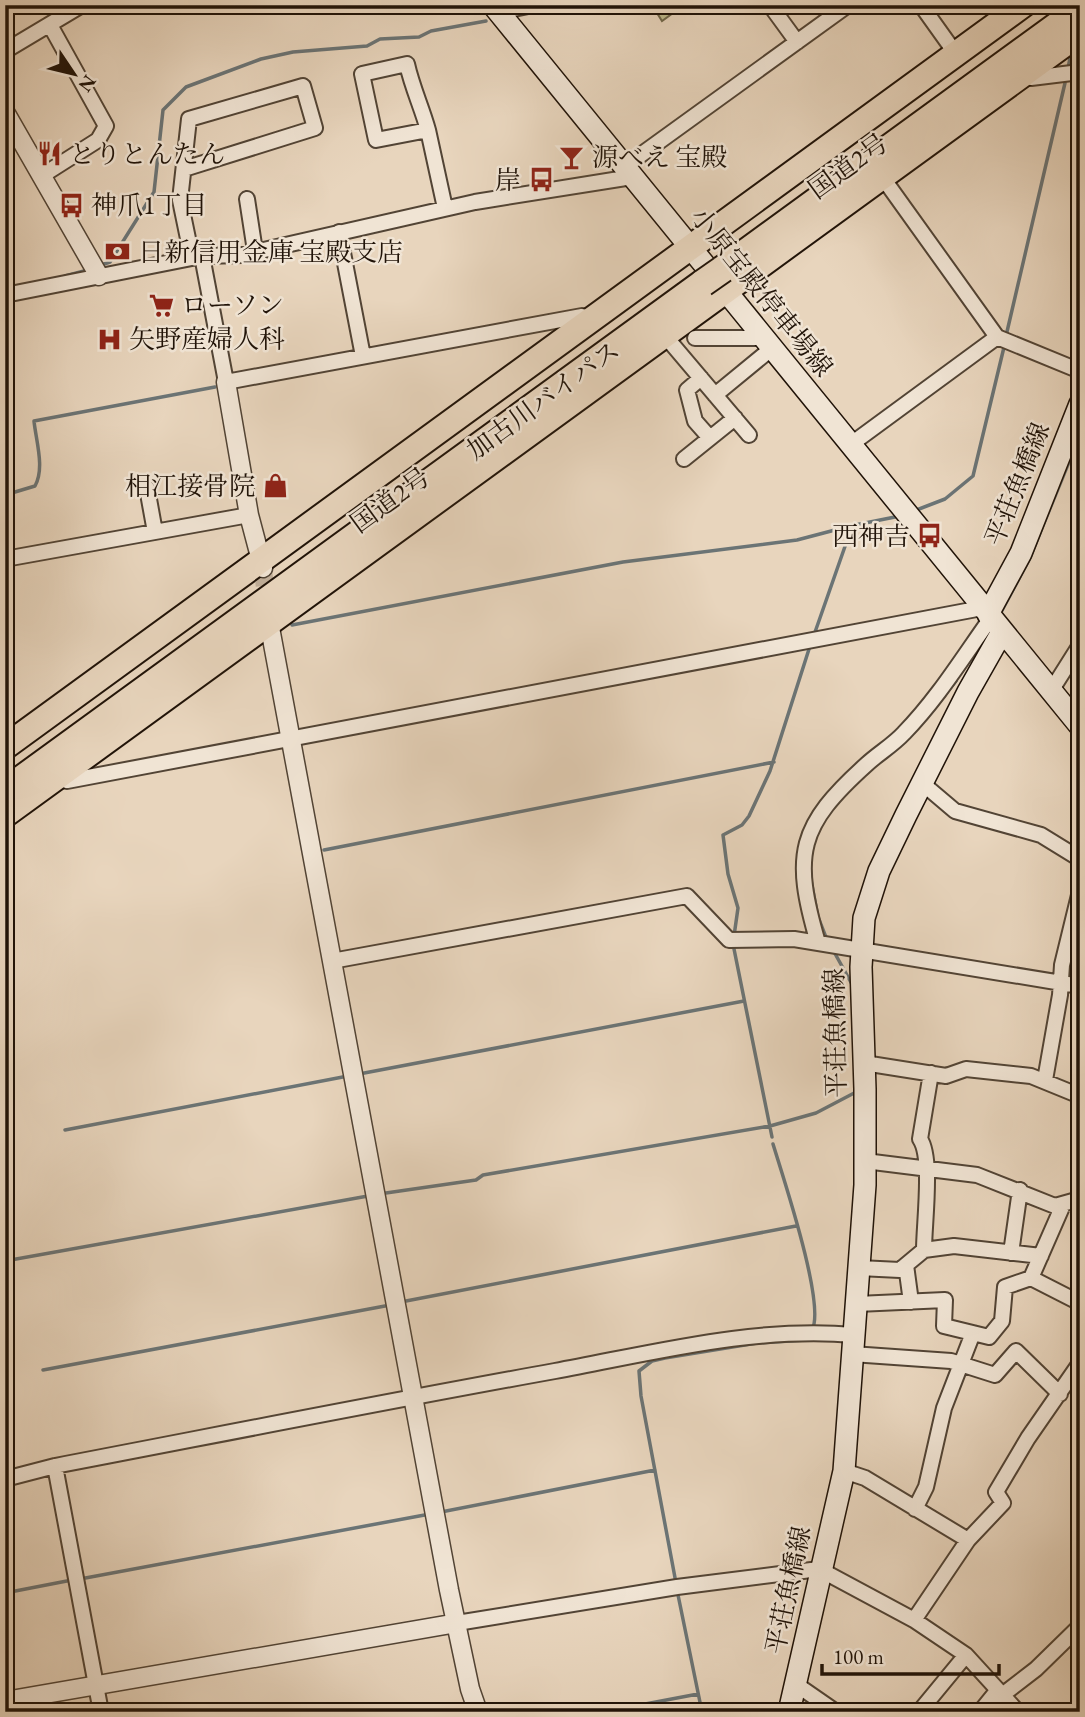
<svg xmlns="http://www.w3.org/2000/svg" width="1085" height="1717" viewBox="0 0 1085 1717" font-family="'EB Garamond','Noto Serif JP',serif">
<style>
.green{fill:#bebb8c;stroke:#6f674a;stroke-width:2}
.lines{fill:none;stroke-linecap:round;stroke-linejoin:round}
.stream{stroke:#6b7475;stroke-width:3.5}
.tertiary-tunnel{stroke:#c0ae99;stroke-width:18;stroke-dasharray:18 9;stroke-linecap:butt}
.minor-casing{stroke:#524435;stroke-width:18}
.tertiary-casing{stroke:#524435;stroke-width:21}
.secondary-casing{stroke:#201308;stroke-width:24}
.trunk-casing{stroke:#201308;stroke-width:28}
.motorway-casing{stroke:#201308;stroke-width:30}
.minor{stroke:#f0e4d4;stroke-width:14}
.tertiary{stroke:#f0e4d4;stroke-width:18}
.secondary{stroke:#f0e4d4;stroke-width:21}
.trunk{stroke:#e8d5bd;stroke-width:24}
.motorway{stroke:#e8d5bd;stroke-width:26}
.motorway-bridge-casing{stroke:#201308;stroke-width:30;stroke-linecap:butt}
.motorway-bridge{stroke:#e8d5bd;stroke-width:26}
.labels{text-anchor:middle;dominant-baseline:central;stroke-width:5;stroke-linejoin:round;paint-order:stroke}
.poi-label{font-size:26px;fill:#201308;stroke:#f0e4d4;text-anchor:start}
.street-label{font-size:26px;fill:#201308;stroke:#f0e4d4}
</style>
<rect width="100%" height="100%" fill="#e8d5bd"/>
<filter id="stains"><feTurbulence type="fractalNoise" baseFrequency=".00286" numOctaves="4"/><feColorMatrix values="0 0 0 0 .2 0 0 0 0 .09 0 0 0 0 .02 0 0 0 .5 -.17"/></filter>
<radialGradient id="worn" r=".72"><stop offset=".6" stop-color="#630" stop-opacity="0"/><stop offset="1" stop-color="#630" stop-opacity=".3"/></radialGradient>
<path class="green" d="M652,5H684L662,21Z"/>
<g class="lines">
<path class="stream" d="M1068,68L1071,53
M104,264L110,262L154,192L163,110L186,87L261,59L293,52L367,46L380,39L419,37L431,31L486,21
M65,276L84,271
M1006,336L1065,83
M5,495L35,486C45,468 36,441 34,421L215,387
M914,511L945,499L973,476L1005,343
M999,616L1029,560L1080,435
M292,625L623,562L797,540L854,525
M814,635L849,535L855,525L900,516
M970,660L990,632
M933,710L956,681
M324,850L774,762
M811,880L818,917L827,940
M734,936L738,908L728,874L723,835L742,825L749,816L770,771L810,646
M733,944L772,1137
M833,950L853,986
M359,1074L744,1001
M65,1130L348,1076
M773,1144C783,1177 826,1305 812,1330
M379,1194L476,1180L483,1175L770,1126L816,1113L858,1091
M5,1261L368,1196
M406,1301L796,1226
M43,1370L385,1306
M441,1512L655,1470
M80,1579L430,1514
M676,1583L641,1396L639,1371L652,1361L665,1358L757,1343L806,1340
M677,1590L702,1712
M5,1593L72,1580
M603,1712L698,1694"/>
<path class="tertiary-tunnel" d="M263,568L267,610"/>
<defs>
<path id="minor" d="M770,5L797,42
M921,5L956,54
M499,12L533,5
M5,51L82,5
M1024,74L1031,78L1080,72
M428,130L376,140L362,74L407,64C412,87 422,108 428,130L445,208
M624,167L848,5
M184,169L315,128L303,86L189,119L180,200L192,258
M43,175L98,140L106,126L50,25
M247,199L255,251
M339,232L362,351
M202,256L226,382L582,316L591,318
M5,295L202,256L242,255L475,202L632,177
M666,337L749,435
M997,337L1080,371
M695,338H762
M701,378L687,390L695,421L710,438
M715,395L771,349
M850,445L997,337L883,178
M5,458V460
M684,459L735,418
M147,488L155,532
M5,559L249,515
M1051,691L1080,645
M58,777L67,781L982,608
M922,783L955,811L1041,835L1080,859
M818,943C792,854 798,826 867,764C879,753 893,745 904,733C938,698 963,657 991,618
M332,961L687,896L729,940L794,939L1080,986
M864,1063L946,1076L966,1069L1031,1076L1080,1096
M1045,1080L1060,995L1062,965L1080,891
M865,1161L977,1175L1055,1206L1080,1199
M924,1250C924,1223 933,1158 920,1139L931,1073
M1011,1253L1020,1190
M906,1265L911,1302
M859,1268L900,1270L924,1250L954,1246L1041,1256
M1031,1278L1063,1205
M857,1304L945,1300L944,1326L989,1337L1002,1321L1005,1287L1031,1278L1080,1303
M852,1354L951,1361L995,1375L1016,1351L1060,1394
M55,1466L101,1712
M844,1471L865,1478L968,1540
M5,1479L55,1466C222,1434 388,1401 555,1371C653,1353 755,1326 854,1335
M915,1509L926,1487L944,1408L973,1333
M914,1620L968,1540L1003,1503L996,1492L1028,1438L1080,1363
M457,1623L677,1587L819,1569L914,1620L966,1655L1018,1712
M797,1685L836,1712
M1001,1696L1036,1669L1080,1626
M919,1712L966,1655
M980,1712L997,1691"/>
<path id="tertiary" d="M5,112L99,276
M226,382L249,515L263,568
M268,617L449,1590L470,1689L478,1712
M5,1701L457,1623"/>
<path id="secondary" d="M493,5L1080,726
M988,614L1021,553L1080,404
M789,1712L844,1471L865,1185V1089L861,967L864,918L879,871L906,815L968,692L1002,632"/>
<path id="trunk" d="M5,747L1023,5
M5,815L1080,33"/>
<path id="motorway" d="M723,269L1080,9
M5,791L703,283"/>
</defs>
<use href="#minor" class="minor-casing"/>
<use href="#tertiary" class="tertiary-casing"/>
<use href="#secondary" class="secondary-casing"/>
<use href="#trunk" class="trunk-casing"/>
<use href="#motorway" class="motorway-casing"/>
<use href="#minor" class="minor"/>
<use href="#tertiary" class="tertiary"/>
<use href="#secondary" class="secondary"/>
<use href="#trunk" class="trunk"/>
<use href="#motorway" class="motorway"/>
<defs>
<path id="motorway-bridge" d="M703,283L723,269"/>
</defs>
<use href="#motorway-bridge" class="motorway-bridge-casing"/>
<use href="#motorway-bridge" class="motorway-bridge"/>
</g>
<defs>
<symbol id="restaurant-bare" viewBox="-9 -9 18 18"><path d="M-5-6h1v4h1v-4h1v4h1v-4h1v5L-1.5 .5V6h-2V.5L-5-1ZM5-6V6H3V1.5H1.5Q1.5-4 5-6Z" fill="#8f2418" stroke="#f0e4d4" stroke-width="2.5" paint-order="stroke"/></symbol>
<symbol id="bar-bare" viewBox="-9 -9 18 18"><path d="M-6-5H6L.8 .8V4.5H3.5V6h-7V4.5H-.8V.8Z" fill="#8f2418" stroke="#f0e4d4" stroke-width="2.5" paint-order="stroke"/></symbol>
<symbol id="bus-bare" viewBox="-9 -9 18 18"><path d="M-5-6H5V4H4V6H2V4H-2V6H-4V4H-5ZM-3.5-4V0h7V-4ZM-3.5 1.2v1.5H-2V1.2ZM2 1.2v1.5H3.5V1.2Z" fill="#8f2418" stroke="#f0e4d4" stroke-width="2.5" paint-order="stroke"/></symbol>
<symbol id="bank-bare" viewBox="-9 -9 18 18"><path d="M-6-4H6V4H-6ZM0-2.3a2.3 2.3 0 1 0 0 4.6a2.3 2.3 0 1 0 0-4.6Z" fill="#8f2418" stroke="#f0e4d4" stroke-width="2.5" paint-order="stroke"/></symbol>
<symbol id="supermarket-bare" viewBox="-9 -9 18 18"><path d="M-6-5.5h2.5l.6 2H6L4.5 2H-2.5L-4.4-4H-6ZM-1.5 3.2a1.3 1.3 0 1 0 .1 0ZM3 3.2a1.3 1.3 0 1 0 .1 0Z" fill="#8f2418" stroke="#f0e4d4" stroke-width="2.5" paint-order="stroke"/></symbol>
<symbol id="hospital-bare" viewBox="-9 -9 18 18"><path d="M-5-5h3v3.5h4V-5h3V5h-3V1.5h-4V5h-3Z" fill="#8f2418" stroke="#f0e4d4" stroke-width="2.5" paint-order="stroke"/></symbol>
<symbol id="shop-bare" viewBox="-9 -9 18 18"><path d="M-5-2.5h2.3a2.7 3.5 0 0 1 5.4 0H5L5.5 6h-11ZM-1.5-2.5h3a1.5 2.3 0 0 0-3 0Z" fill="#8f2418" stroke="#f0e4d4" stroke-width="2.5" paint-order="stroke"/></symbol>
</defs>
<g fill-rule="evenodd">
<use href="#restaurant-bare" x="32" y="136" width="35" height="35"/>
<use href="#bar-bare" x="554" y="140" width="35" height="35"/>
<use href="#bus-bare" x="524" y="162" width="35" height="35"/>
<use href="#bus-bare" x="54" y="188" width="35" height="35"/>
<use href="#bank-bare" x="100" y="234" width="35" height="35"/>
<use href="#supermarket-bare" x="144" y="288" width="35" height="35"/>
<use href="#hospital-bare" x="92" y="322" width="35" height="35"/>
<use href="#shop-bare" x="258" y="468" width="35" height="35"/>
<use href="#bus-bare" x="912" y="518" width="35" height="35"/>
</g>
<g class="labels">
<g class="poi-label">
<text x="69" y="154">とりとんたん</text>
<text x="592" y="157">源べえ 宝殿</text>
<text x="521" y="180" text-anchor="end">岸</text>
<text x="91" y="205">神爪1丁目</text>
<text x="138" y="252">日新信用金庫 宝殿支店</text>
<text x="181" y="305">ローソン</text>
<text x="129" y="339">矢野産婦人科</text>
<text x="255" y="486" text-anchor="end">相江接骨院</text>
<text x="910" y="536" text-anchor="end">西神吉</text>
</g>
<g class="street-label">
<text transform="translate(848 166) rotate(-36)">国道2号</text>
<text transform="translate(762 292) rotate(51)">小原宝殿停車場線</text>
<text transform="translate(543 400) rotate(-36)">加古川バイパス</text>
<text transform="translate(1017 484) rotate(-68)">平荘魚橋線</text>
<text transform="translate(390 500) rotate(-36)">国道2号</text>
<text transform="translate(835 1033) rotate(-91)">平荘魚橋線</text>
<text transform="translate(788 1590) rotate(-78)">平荘魚橋線</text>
</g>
</g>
<rect width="1085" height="1717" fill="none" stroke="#e8d5bd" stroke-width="28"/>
<rect x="7" y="7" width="1071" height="1703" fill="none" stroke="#201308" stroke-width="3.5"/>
<rect x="14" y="14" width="1057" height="1689" fill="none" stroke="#201308" stroke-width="2"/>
<g transform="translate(74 74) rotate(125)" stroke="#f0e4d4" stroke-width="5" paint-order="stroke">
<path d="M0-5L12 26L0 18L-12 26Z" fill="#201308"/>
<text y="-10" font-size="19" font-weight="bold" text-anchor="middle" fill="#201308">N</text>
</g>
<path d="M822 1664v10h177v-10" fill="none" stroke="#201308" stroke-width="3.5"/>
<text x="833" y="1664" font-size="21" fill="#201308" stroke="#f0e4d4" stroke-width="5" paint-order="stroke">100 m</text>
<rect width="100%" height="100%" filter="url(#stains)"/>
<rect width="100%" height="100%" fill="url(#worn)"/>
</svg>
